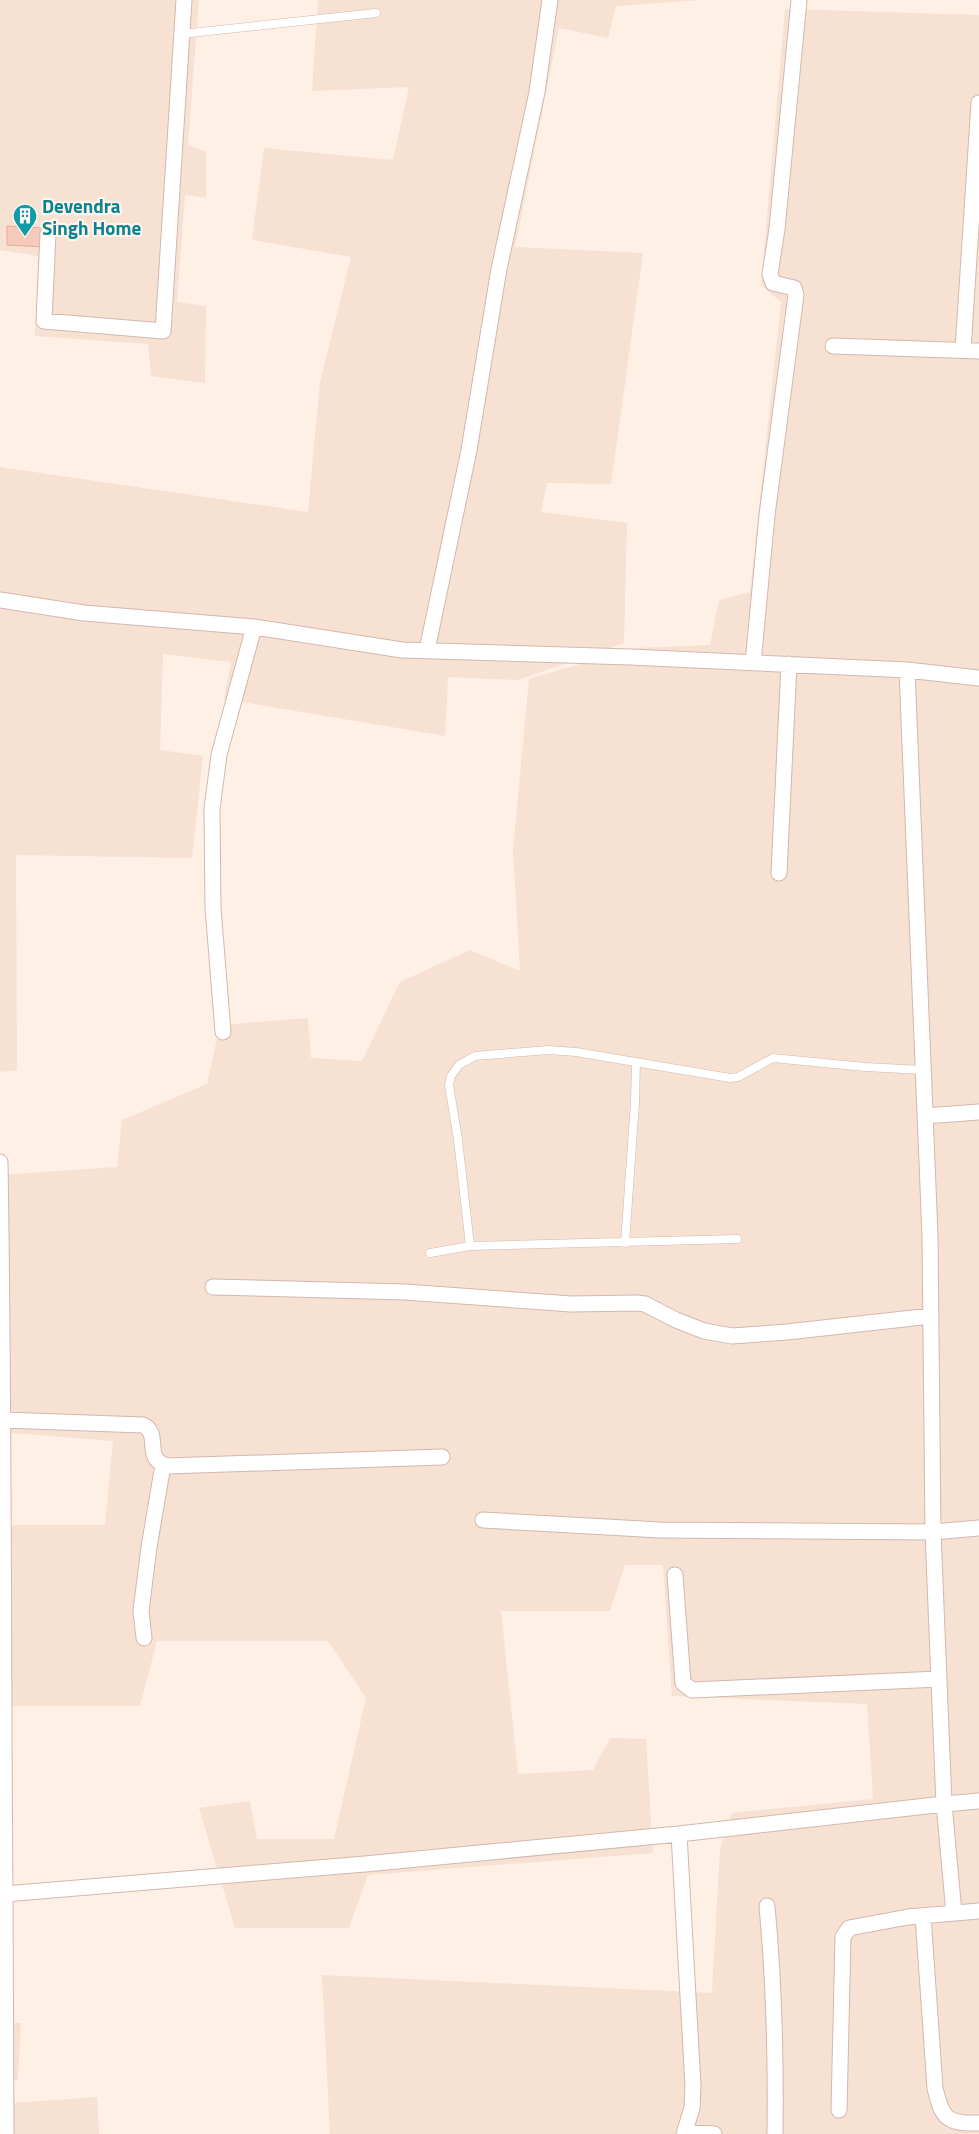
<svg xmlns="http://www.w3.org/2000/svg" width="979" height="2134" viewBox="0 0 979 2134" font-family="'Titillium Web',sans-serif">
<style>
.residential{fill:#f6e1d3}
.building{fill:#f5c9bb;stroke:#e9ac9a}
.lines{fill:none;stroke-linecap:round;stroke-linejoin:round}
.service-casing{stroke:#d3b8ad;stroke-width:9}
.minor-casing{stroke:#d3b8ad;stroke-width:17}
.service{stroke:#fff;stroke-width:8}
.minor{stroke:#fff;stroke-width:15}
.labels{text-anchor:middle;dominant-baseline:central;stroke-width:4.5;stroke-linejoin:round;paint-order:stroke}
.culture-label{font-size:19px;font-weight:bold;fill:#0d838f;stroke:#fff5ed;text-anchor:start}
</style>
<rect width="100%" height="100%" fill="#fef0e5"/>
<path class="residential" d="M0,0H199L188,145L206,152V198L185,195L177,302L206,306L205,383L151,376L148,344L35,336L38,256L0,250Z
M318,0H702L616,6L608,38L559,28L515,247L643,253L611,484L547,483L541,512L627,523L624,643L518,680L448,677L445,736L224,699L231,662L163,654L160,750L203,756L192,858L16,855L17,1070L0,1072V467L308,512L320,382L351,257L252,240L264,148L393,160L409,87L312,91Z
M785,9L979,15V2134H330L322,1975L712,1993L720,1849L732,1813L873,1799L867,1704L672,1696L663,1565H625L610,1611H501L518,1774L593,1770L610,1738L646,1739L653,1853L368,1875L349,1928H235L199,1808L250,1801L257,1839H334L366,1698L328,1641H157L140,1706H0V1525H105L113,1441L0,1432V1175L117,1167L122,1120L207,1084L220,1025L308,1018L311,1058L362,1061L400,982L470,950L520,971L513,850L529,679L635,648L710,645L719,600L750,592L781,302L761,285Z
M0,2023H21L18,2080H0Z
M97,2097L99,2134H0V2104Z"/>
<path class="building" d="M7,226L44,228L43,247L7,245Z"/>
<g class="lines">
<defs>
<path id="service" d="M181,34L376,13
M625,1243L635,1102L636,1062
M470,1246L458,1140L449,1085L451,1076L459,1065L475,1056L548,1050L576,1052L730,1078L738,1077L773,1058L865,1067L923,1070
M430,1253L470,1246L737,1239"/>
<path id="minor" d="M48,234L44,321L163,331L184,0
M833,346L979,351
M963,350L979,103
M0,600L84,613L254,627L402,650L631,657L907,670L979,678
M427,650L469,450L499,269L537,92L550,0
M753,663L767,515L796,295L794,288L773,283L770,274L777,229L799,0
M779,873L789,664
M223,1032L213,908L212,809L219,755L254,627
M925,1116L979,1112
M0,1162C4,1406 3,1650 5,1894L365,1864L679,1834L944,1804L933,1532L930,1236L907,670
M213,1287L405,1292L571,1304L637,1303L645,1304L676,1320L704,1331L732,1336L787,1332L931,1316
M3,1420L143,1425C162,1434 142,1458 167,1466L442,1457
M483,1520L660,1530L933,1532L979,1528
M675,1575L683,1683L692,1690L939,1679
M144,1638L141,1611L149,1547L163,1465
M679,1834L693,2086L692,2108L684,2134
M0,1894H5L6,2134
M767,1906C774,1982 776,2058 775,2134
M954,1913L944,1804L979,1801
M923,1916L935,2088C942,2118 946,2124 979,2123
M839,2110L843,1937L849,1928L908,1917L979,1911
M685,2132L714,2134"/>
</defs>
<use href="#service" class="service-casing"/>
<use href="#minor" class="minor-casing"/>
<use href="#service" class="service"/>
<use href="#minor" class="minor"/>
</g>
<defs>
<symbol id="building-pin" viewBox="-11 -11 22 30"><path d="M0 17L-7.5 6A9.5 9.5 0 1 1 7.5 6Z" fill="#0f9aa8" stroke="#fff5ed"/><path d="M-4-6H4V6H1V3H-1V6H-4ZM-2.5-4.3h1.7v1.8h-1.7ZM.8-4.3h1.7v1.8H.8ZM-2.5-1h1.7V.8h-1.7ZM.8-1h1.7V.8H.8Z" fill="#fff"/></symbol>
</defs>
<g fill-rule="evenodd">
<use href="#building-pin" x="11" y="202" width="28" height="38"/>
</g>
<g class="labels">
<g class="culture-label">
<text x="42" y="205">Devendra<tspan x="42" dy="22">Singh Home</tspan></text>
</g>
</g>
</svg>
